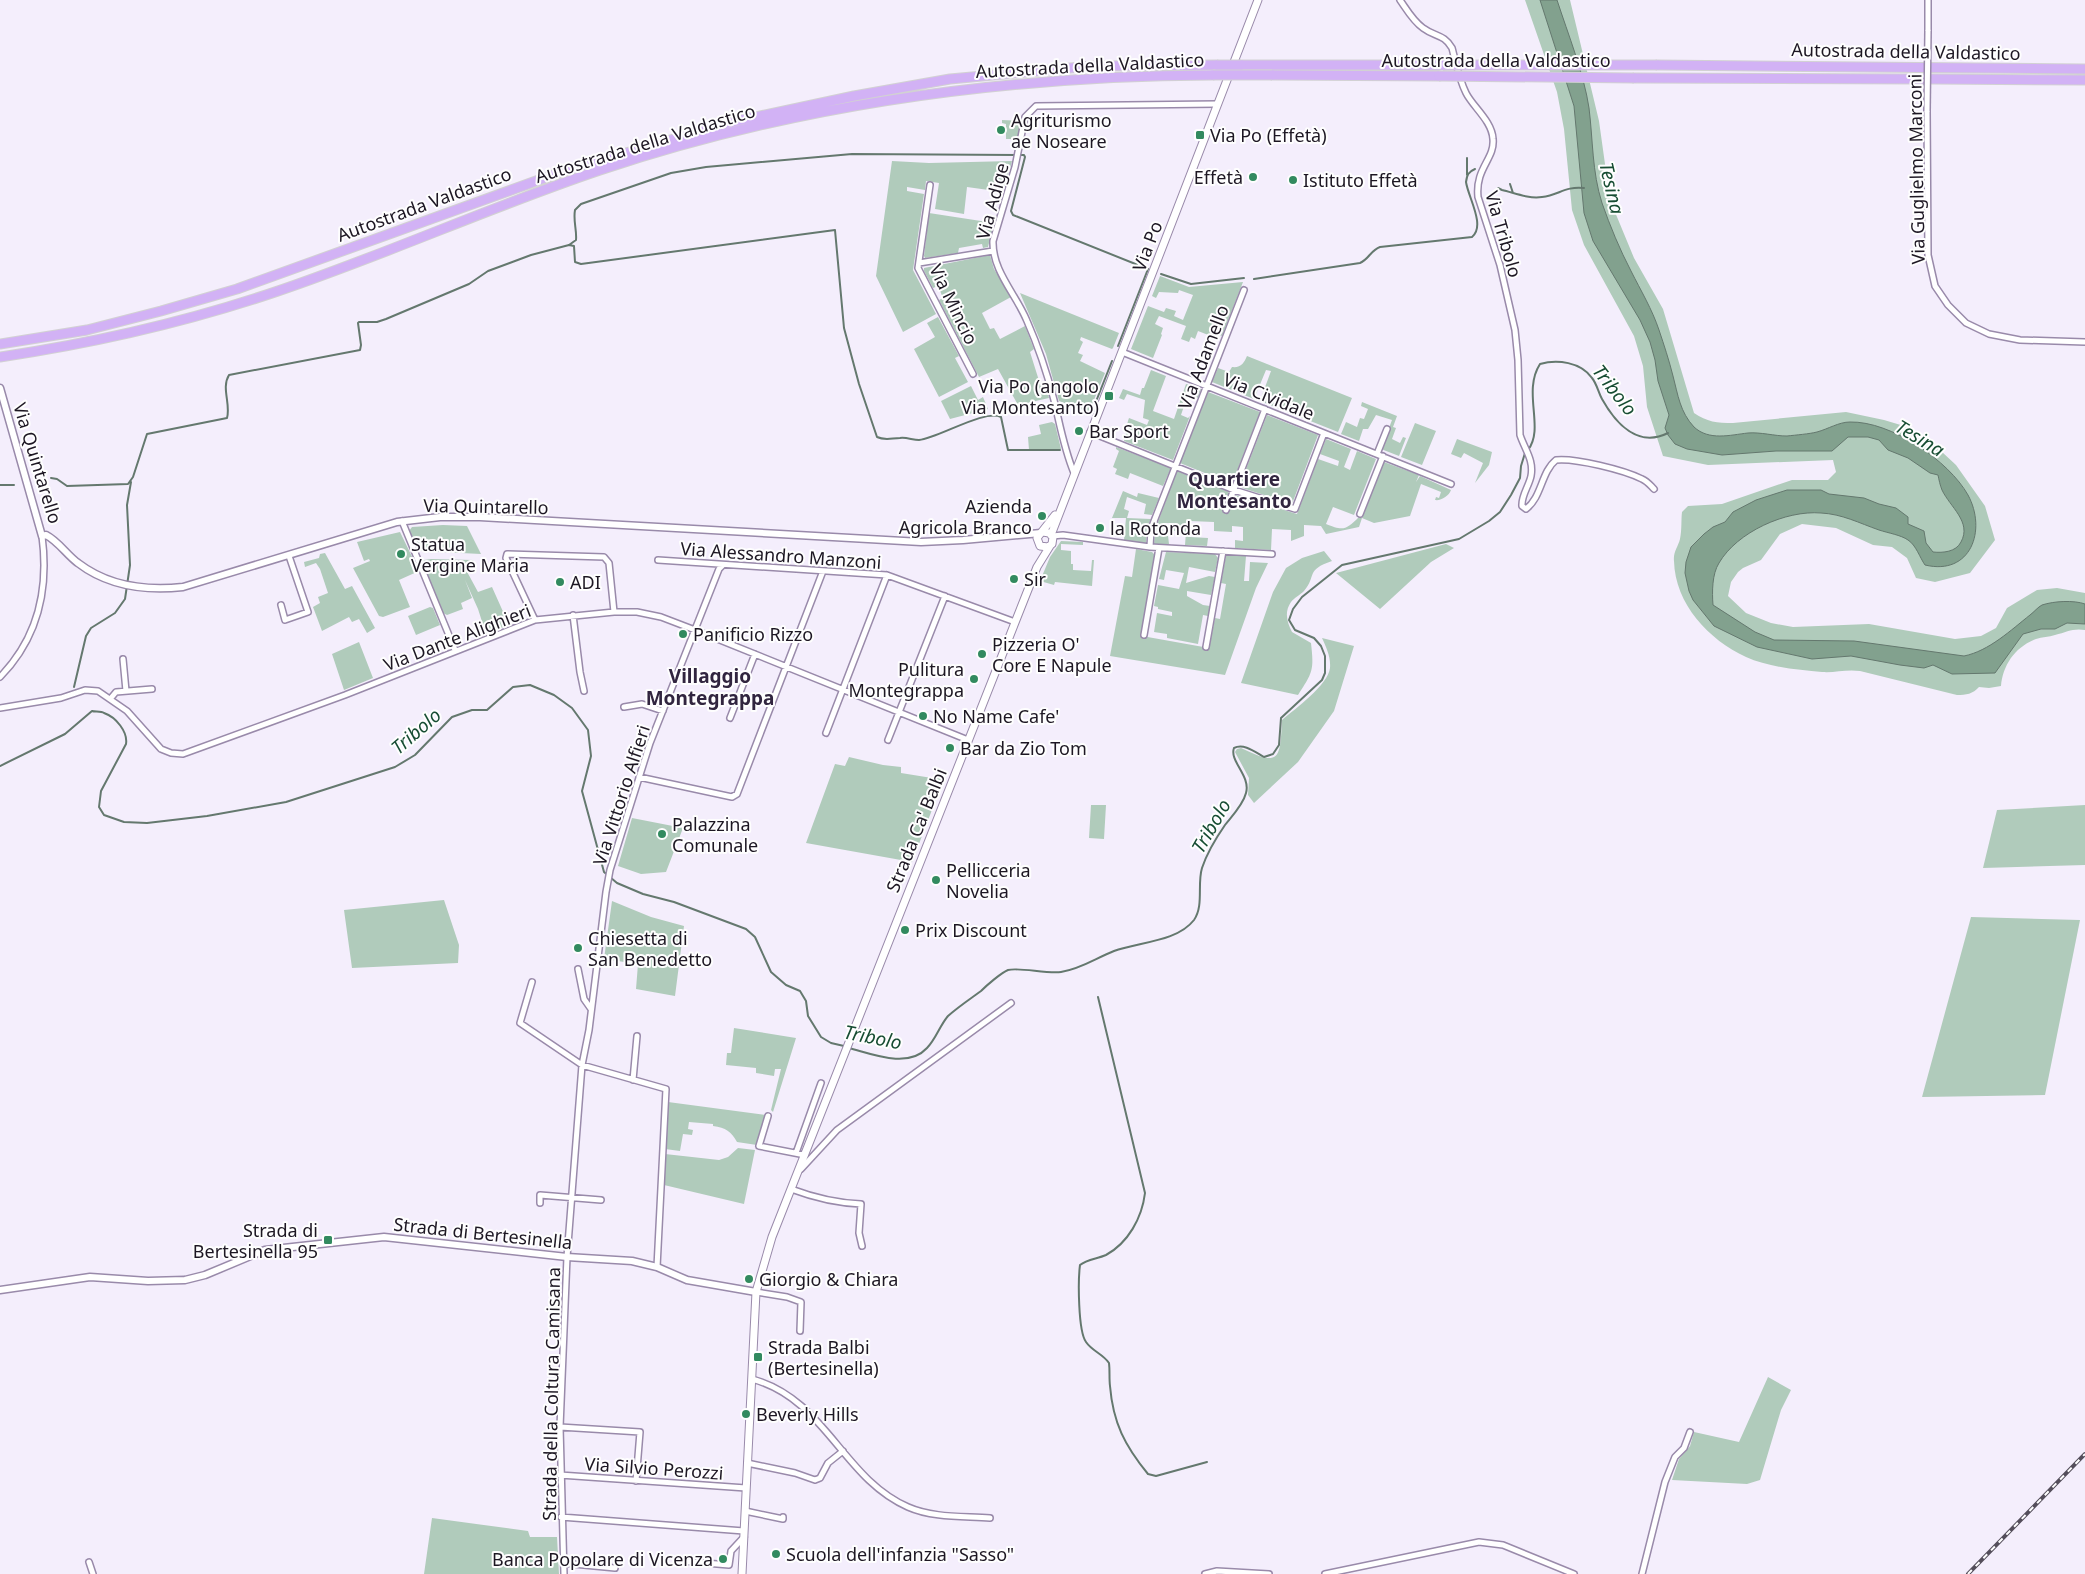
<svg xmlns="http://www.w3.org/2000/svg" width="2085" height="1574" viewBox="0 0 2085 1574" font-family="'Noto Sans',sans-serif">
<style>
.green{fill:#b0cbbb}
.water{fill:#82a18e;stroke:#64786e}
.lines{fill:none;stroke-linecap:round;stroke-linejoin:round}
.stream{stroke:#64786e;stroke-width:2}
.minor-casing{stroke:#998aaa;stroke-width:8}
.tertiary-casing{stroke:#998aaa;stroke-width:9}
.secondary-casing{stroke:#998aaa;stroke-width:9}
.motorway-casing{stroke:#d2d1d3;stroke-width:11}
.minor{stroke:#fff;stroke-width:5}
.tertiary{stroke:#fff;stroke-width:6}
.secondary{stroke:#fff;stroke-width:7}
.motorway{stroke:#d2b2f5;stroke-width:9}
.rail-casing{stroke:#544e5b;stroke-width:4}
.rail{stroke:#fefefe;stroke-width:2;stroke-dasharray:5.5;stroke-linecap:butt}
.minor-bridge-casing{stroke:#998aaa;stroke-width:8;stroke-linecap:butt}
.motorway-bridge-casing{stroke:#d2d1d3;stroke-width:11;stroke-linecap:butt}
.minor-bridge{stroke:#fff;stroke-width:5}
.motorway-bridge{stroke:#d2b2f5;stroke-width:9}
.poi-dot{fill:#328a5f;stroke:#fefefe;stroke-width:2}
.labels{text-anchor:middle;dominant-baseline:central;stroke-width:4;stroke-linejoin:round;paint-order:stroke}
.street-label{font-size:18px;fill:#1d1723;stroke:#fefefe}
.poi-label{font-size:18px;fill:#1d1723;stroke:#fefefe;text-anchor:start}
.water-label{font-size:19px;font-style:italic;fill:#174d33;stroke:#fefefe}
.neighbourhood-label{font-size:19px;font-weight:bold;fill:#31253f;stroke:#fefefe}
</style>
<rect width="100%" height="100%" fill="#f4eefc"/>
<path class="green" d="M1525,0H1570L1599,121L1610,200L1634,258L1663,309L1694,413C1707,422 1717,423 1733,423L1846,412L1884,420L1904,426L1928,439L1956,465L1985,506L1995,540L1970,573L1935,582L1916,578L1907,558L1892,547L1873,545L1836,528L1802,524L1780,534L1761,560L1743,568L1738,572L1731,582L1728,596L1746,613L1771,623L1793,627L1869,624L1955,639L1981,636L1996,628L2007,608L2037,590L2057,588L2085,593V630C2073,628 2067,632 2055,635C2049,637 2042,637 2036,639C2015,647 2003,665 2001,686L1989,688L1979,687C1973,694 1966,695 1957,695L1860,671C1846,669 1835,673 1822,672C1798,670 1768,667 1746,657C1709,640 1675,604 1674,561C1673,552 1678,547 1680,539C1682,530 1681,520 1682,512L1688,506L1722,504L1792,480H1828L1836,472L1833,460L1708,465L1663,456L1647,407L1643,366L1634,336L1584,245L1572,210L1564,129L1557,92Z
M1002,120L1021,121L1020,139H1006V124L1002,123Z
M892,161L929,163L1012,161L1003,192L967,187L964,214L935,209L939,183L926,181L925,190L907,187V191L924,194L913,270L936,314L903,332L876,276Z
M929,213L994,223L988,247L983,248L982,244L959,248L958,253L925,258L924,256Z
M990,255L994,269L1011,297L982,313L990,329L994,328L1000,339L1025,326L1034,349L1030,352L1041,387L1046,386L1049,398L1018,405L998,369L979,377L939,300L943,298L938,286L933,288L924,271V268Z
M1160,276L1189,287L1243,282L1222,336L1217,334L1216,338L1198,331L1195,339L1191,337L1189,342L1181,339L1186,326L1159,316L1155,324L1163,328L1161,334L1162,335L1153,358L1131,349L1148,306L1164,312L1166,308L1176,311L1174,316L1183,320L1193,295L1179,290L1178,293L1159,292L1156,298L1152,296Z
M1020,293L1119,333L1113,348L1112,349L1081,337L1080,340L1083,342L1078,353L1083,355L1080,361L1105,373L1089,412L1059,401L1046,354Z
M938,317L959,356L955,358L968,382L939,397L914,349L935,337L927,323Z
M1247,356L1352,398L1338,432L1260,401L1271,371L1266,370L1254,399L1212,382L1218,368L1229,372L1232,367C1241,368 1244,363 1247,356Z
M1151,370L1166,376L1153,411L1174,419L1186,384L1201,389L1198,398L1196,397L1198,393L1188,389L1182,405L1184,406L1181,415L1188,418L1190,416L1173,460L1124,441C1127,433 1126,425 1129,418L1147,425L1149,420L1143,418L1145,400L1127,394L1124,400L1119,398L1123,389L1140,395L1142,388H1144Z
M971,386L978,400L983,397L988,409L950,419L941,401Z
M1208,392L1260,412L1232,484L1180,463Z
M1362,402L1397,416L1393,427L1396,428L1392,439L1400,443L1403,437L1406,438L1399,456L1381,449L1392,420L1376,415L1368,429H1363L1359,441L1341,434L1346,422L1357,427L1360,418L1364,419L1368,409L1361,406Z
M1267,415L1318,435L1292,504L1239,487Z
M1052,422L1055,424L1061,449L1029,450L1028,437L1041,434L1039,425Z
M1415,423L1436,431L1422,465L1401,457Z
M1326,439L1351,449L1344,467L1350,470L1357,451L1376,459L1354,515L1333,507L1326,524C1343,531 1346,530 1359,517L1362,518L1384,462L1419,475L1416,482L1420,476L1451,490C1449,496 1441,501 1435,500L1436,497L1439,498L1441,492L1421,484L1410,516L1374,523L1362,518L1359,527L1326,534L1321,526L1304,525V536L1291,541V530L1272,529L1271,550L1235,548V540L1243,541V527L1232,526V532L1214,531V522L1190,521V537L1208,538L1207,546L1185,545L1186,532L1174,531V523H1163V536H1168L1169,544H1154L1155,530L1177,471L1229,492L1223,508L1229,511L1236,495L1297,514L1318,459L1338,466L1339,461L1320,454Z
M1457,439L1492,452L1489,465L1475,483L1483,463L1464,453L1461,458L1451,454Z
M1116,447L1171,468L1163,486L1130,473L1128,479L1115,474L1117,469L1113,467L1119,451L1116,449Z
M1123,491L1137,497L1138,493L1159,498L1152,515L1144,514L1146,504L1127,497L1124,509L1129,511L1127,518L1151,519L1147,527L1146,544L1124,540L1126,518H1112Z
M443,525L467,526L481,554L421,551L416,548L409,531L412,527Z
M400,532L419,571L399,580L410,607L383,617L379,616L353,568L370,561L369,559L364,561L357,542Z
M1061,541L1083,542V545L1061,544V550L1071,551V564H1073V570L1091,571L1092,560H1094L1092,586L1055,582L1054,585L1040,581L1050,557Z
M1446,544L1454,548L1431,562L1380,609L1336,573Z
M1136,549L1152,552L1155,555L1142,636L1209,648L1215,618L1220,619L1226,584L1221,583L1226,555L1246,556L1244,581H1249L1250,562L1268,563L1256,588L1225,675L1110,656L1125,576L1132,577Z
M1324,551L1332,561C1305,570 1317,576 1304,591C1300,595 1294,598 1291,602C1284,612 1287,622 1292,632L1311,643C1314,670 1313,672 1298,695L1241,683L1273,592L1286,568L1302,558Z
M1166,552L1215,554L1218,558L1215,572L1189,567L1186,583L1209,576L1215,577L1211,595L1187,591V596L1203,605L1210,606L1208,616L1203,615L1198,644L1167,638V634L1154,632L1157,613L1172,616V612L1158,609V607L1154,606L1158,585L1179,589L1184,573L1166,570L1164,580L1159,579Z
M325,553L345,589L352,586L375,628L367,633L359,619L352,622L349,617L322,631L313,607L320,603L318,597L328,593L320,569L316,563L305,567L304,562L319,558L320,554Z
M431,559L473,560L475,564L465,568L478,592L492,587L509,625L486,634L478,609L465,580L472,598L461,603L463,609L447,615L443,613L422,563L424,560Z
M430,607L433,608L440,625L416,635L408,616Z
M1322,638L1354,646L1334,711L1298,762L1254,803L1248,795L1249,778L1235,752L1237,749L1241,748C1280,767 1280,760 1282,720C1295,709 1328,685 1330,668C1331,657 1326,647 1322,638Z
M359,642L373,678L344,690L332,654Z
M849,757L883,765L901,767V773L932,778L936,773L945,776L912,862L806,843L835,764L845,766Z
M1091,805H1106L1104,839L1089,838Z
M2085,805V865L1983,868L1997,810Z
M632,818L683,828L666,872L641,874L618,866Z
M444,900L459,945L458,963L352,968L344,910Z
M612,901L651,917L684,926L675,996L636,989L638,964L604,959Z
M1971,917L2080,920L2045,1095L1922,1097Z
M734,1028L796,1038L773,1112L771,1110L781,1069H775L774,1076L756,1073V1068L726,1065L727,1053H731Z
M668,1102L766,1115L757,1145L737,1142C731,1131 726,1128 713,1126V1124L689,1122L688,1129L693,1130L692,1135L683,1134L680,1151L665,1149Z
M738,1148L755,1150L744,1204L664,1185L665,1154L719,1160L728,1157Z
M1768,1377L1791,1390L1781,1410L1760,1480L1747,1484L1672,1480L1679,1459L1690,1446L1694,1432L1739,1442Z
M432,1518L528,1531L530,1537H557L559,1574H424Z"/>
<path class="water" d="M1540,0H1557C1568,34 1584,74 1589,108C1593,140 1592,172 1602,203C1610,226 1620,250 1631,271C1641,291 1652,309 1659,330C1664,345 1669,360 1673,376C1678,395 1680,412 1694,427C1709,441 1730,435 1748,433C1761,432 1774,436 1787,436C1796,435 1809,434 1817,432C1828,429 1839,422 1850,422C1891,421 1949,461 1968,495C1987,530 1971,576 1925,565C1920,558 1916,545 1908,540C1901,535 1888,533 1879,530C1859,523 1842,514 1821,513C1786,510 1737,532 1719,563C1712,574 1712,592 1713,605L1755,632L1774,640L1854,641L1964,656C1989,651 2011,630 2030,615C2034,612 2038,607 2042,605C2054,601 2074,600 2085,604V624L2067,623L2055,629H2041L2023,634L1995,673L1952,674L1933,665L1924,668L1900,665L1851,656L1812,659L1757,647L1714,626L1693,600L1689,591L1685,573L1686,562L1691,547L1704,534L1713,527L1725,522L1733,512L1756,500L1787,490H1821L1829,494L1864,498L1879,504L1896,508L1908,517V524L1924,531L1926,543L1933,552C1943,553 1956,552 1961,542C1972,522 1950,507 1942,490C1940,485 1939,480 1938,475L1930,473L1908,458L1888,450L1879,440L1868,437H1848L1832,451H1776L1722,455L1687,449L1675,444L1668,435L1665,428L1669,415L1658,381L1655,360L1650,342L1640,320L1593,241L1584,213L1574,106Z"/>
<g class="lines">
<path class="stream" d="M1467,175V158
M1510,184L1513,193
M1498,188L1502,190C1515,193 1528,199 1542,197C1559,195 1565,186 1584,188
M569,245L574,246L575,262L581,264L835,230L844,328L859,384L877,437C885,441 892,438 900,438C906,437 913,440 919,440C939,438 984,409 1001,417L1008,450H1060
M1161,274L1191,284L1244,278
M1254,279L1360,263C1369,259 1371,250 1380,247L1472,237C1486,226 1468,197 1466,182C1467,175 1468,172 1475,169
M1097,399L1112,361
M1528,450C1545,428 1522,392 1540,364C1557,359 1581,362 1592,378C1597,384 1598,392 1602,399C1616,424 1638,448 1668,433
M51,478L57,479L67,486L128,484L133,477L147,434L227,418C231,404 221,388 229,375L360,350L361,345L358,323L359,322H377L386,319L469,284L488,271L531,255L569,245L576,240C577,230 573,221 575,210L581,204L671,173L706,167L852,154L1024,155L1025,157L1011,211L1013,215L1148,269L1118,346
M0,485H14
M74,687L86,636L91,628L115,613L125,599L130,565L127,505L131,482
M0,766L65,734L92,711C95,712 101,711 104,713C116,717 128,732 126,744L101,791L99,807L104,815L124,822L147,823L207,816L286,802L395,767L415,755L452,717L472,710H487L513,687L530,685L554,695L572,708L588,730L591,756L582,791L604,872L617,883L643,894L674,902L746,929L755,937L771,972L786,985L800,991L806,1001L808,1016L821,1037L831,1043L844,1046
M1098,997L1145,1193C1142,1218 1128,1243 1106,1255C1097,1259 1087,1259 1080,1265C1078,1280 1078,1331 1086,1342C1092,1351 1103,1354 1109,1363C1110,1371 1109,1378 1110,1386C1113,1423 1125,1446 1148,1474L1156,1476L1207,1462
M849,1048C872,1054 908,1069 927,1048C936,1039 940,1025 948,1016C958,1007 970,999 981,991C987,985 1001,973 1008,970C1019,967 1047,974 1061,972C1081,969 1096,958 1114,951C1138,942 1177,942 1194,920C1204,906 1197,884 1202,868C1207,853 1216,838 1225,825C1232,816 1243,805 1246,793C1251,776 1229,761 1234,748C1244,743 1255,752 1264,757L1273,754L1279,745L1281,718L1322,680L1325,673V656L1321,646L1314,638L1295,630L1289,620L1293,609L1302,597L1342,565L1459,539L1489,521L1500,512L1511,495L1520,478L1521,466L1525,453"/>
<defs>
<path id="minor" d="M1400,0C1407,10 1413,21 1423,28C1435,37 1444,34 1452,48C1456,63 1459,79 1466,93C1473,107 1492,121 1493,139C1495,159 1475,168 1478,197L1500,265L1515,330L1518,360L1520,435C1525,450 1534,460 1531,476C1529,486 1521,496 1522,506L1526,509C1542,497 1541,472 1556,460C1576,458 1624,470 1642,479C1647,481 1650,485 1654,489
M1928,31V0
M1927,111L1928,255L1935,286L1948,305L1966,323L1989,334L2020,340L2085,342
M930,185L918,268L973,374
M919,263L993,251
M1122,352L1451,484
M1090,432L1234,490L1295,509L1324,433
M1377,454L1387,429
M1074,473C1064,449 1060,425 1054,400C1047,373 1038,346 1027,321C1016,294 992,271 993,241L1015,167L1025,117L1036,106L1217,104
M1226,510L1265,409
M1360,514L1383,456
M402,521L455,650
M1052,536L1063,535L1150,547L1272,554
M1150,547L1151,529L1244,290
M658,560L887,575L1015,622
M281,605L285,620L308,612L289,556
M573,615L580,672L584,691
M535,620L506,558L507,554L604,557L609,563L614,612
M1144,635L1159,548
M1206,647L1223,551
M123,659L126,691
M0,677C38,638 49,589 42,536
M111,698L116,692L152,689
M624,707L642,704L663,711
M0,708L61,698L85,690L98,691L127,711L161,749L171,753L183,754L345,695L535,620L614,612H637L661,617L695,630L968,740
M730,718L755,654
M826,733L887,575
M888,740L945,596
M639,777L732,797L737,794L823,571
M578,969L584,999L591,1009
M532,982L520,1023L582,1065L666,1089L657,1267
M633,1080L637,1036
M768,1116L759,1146L805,1155
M796,1153L821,1083
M801,1169L837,1130L1011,1003
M791,1189C815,1198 836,1203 861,1204L859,1233L862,1246
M540,1203V1195L601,1200
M756,1292L787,1297L801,1302L800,1331
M752,1379C826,1399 842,1478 908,1507C933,1518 963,1516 990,1518
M560,1427L640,1432L636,1481
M747,1463L795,1473L815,1480L820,1478L828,1463L843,1451
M560,1475L746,1488
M745,1511L783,1519V1517
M561,1517L744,1531
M681,1561L729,1565L731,1551L744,1537
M89,1562L93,1574
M563,1563L615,1568
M564,1574L560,1427L567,1257L582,1065L589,1030L606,892L610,870L650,743L719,569L723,565
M1205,1574L1217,1571L1269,1574
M1325,1574L1479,1542L1503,1545L1574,1574
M1642,1574L1665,1482L1675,1457L1684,1448L1690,1432"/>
<path id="tertiary" d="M0,388L42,536L46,535C58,541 67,555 78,563C108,586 146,591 183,587L397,522L440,517H480L921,542L963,540L1041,533
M0,1290L90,1277L148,1281L185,1280L205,1275L265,1250L384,1237L567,1257L632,1261L657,1267L687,1280L756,1292"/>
<path id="secondary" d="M1043,532L1049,533L1053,537L1052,544L1048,547L1040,546L1037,538L1055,515
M1051,535L1258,0
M742,1574L756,1292L772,1237L1037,567L1050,546"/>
<path id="motorway" d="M1241,65H1443
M1657,65L2085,69
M1272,75L1439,76
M1634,78L1922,79
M1931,79L2085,80
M0,344L87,330L161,311L237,289L561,172L732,122L854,96L950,79L1092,66L1217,65
M0,357C94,343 186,322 275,292C385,255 490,207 600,170C798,104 1004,76 1213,75"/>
</defs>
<use href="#minor" class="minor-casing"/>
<use href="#tertiary" class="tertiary-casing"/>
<use href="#secondary" class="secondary-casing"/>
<use href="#motorway" class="motorway-casing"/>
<use href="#minor" class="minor"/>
<use href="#tertiary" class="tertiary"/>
<use href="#secondary" class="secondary"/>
<use href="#motorway" class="motorway"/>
<defs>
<path id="rail" d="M1968,1574L2085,1454"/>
</defs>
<use href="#rail" class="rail-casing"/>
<use href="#rail" class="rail"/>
<defs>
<path id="minor-bridge" d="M1927,111L1928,31"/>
<path id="motorway-bridge" d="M1217,65H1241
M1443,65H1657
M1213,75H1272
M1439,76L1634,78"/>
</defs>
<use href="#minor-bridge" class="minor-bridge-casing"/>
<use href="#motorway-bridge" class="motorway-bridge-casing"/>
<use href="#minor-bridge" class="minor-bridge"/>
<use href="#motorway-bridge" class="motorway-bridge"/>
</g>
<g class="poi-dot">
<circle cx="1001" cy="130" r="5"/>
<rect x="1195" y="130" width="10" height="10" rx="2.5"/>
<circle cx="1253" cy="177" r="5"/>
<circle cx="1293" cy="180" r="5"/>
<rect x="1104" y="391" width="10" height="10" rx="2.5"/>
<circle cx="1079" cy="431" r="5"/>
<circle cx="1042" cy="516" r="5"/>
<circle cx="1100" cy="528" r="5"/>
<circle cx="401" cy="554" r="5"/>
<circle cx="1014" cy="579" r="5"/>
<circle cx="560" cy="582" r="5"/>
<circle cx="683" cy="634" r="5"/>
<circle cx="982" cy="654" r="5"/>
<circle cx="974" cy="679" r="5"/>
<circle cx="923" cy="716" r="5"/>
<circle cx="950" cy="748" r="5"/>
<circle cx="662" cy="834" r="5"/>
<circle cx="936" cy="880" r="5"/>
<circle cx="905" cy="930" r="5"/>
<circle cx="578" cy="948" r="5"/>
<rect x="323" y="1235" width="10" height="10" rx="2.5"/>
<circle cx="749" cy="1279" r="5"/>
<rect x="753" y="1352" width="10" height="10" rx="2.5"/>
<circle cx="746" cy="1414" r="5"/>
<circle cx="776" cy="1554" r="5"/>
<circle cx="723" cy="1559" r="5"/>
</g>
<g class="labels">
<g class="street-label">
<text transform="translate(1906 51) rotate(1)">Autostrada della Valdastico</text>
<text x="1496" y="60">Autostrada della Valdastico</text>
<text transform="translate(1090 65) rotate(-3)">Autostrada della Valdastico</text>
<text transform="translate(645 143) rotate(-17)">Autostrada della Valdastico</text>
<text transform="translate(1916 169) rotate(-91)">Via Guglielmo Marconi</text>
<text transform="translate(992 201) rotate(-75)">Via Adige</text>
<text transform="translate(424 204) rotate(-20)">Autostrada Valdastico</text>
<text transform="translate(1504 234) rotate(74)">Via Tribolo</text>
<text transform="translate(1147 246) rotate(-69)">Via Po</text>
<text transform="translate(954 304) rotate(64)">Via Mincio</text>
<text transform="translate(1203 357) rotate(-69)">Via Adamello</text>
<text transform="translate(1269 396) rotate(22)">Via Cividale</text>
<text transform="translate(38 463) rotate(73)">Via Quintarello</text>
<text transform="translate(486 506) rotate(1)">Via Quintarello</text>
<text transform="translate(781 555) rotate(4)">Via Alessandro Manzoni</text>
<text transform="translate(457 637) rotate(-21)">Via Dante Alighieri</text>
<text transform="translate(621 795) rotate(-72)">Via Vittorio Alfieri</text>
<text transform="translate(916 830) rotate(-68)">Strada Ca' Balbi</text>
<text transform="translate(483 1233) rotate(6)">Strada di Bertesinella</text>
<text transform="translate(551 1394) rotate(-89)">Strada della Coltura Camisana</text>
<text transform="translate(654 1468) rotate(4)">Via Silvio Perozzi</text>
</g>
<g class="poi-label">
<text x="1011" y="120">Agriturismo<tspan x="1011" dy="21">ae Noseare</tspan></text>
<text x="1210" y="135">Via Po (Effetà)</text>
<text x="1243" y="177" text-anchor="end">Effetà</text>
<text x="1303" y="180">Istituto Effetà</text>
<text x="1099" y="386" text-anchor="end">Via Po (angolo<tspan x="1099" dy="21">Via Montesanto)</tspan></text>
<text x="1089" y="431">Bar Sport</text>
<text x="1032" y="506" text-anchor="end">Azienda<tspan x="1032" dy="21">Agricola Branco</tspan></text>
<text x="1110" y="528">la Rotonda</text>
<text x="411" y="544">Statua<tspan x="411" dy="21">Vergine Maria</tspan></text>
<text x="1024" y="579">Sir</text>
<text x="570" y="582">ADI</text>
<text x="693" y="634">Panificio Rizzo</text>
<text x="992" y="644">Pizzeria O'<tspan x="992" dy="21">Core E Napule</tspan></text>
<text x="964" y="669" text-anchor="end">Pulitura<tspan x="964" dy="21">Montegrappa</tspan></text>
<text x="933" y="716">No Name Cafe'</text>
<text x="960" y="748">Bar da Zio Tom</text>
<text x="672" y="824">Palazzina<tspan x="672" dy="21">Comunale</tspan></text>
<text x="946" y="870">Pellicceria<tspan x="946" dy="21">Novelia</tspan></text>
<text x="915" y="930">Prix Discount</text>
<text x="588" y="938">Chiesetta di<tspan x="588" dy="21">San Benedetto</tspan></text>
<text x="318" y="1230" text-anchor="end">Strada di<tspan x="318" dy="21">Bertesinella 95</tspan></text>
<text x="759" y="1279">Giorgio &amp; Chiara</text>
<text x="768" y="1347">Strada Balbi<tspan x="768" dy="21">(Bertesinella)</tspan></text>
<text x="756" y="1414">Beverly Hills</text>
<text x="786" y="1554">Scuola dell'infanzia "Sasso"</text>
<text x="713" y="1559" text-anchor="end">Banca Popolare di Vicenza</text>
</g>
<g class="water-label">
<text transform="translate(1612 188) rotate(77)">Tesina</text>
<text transform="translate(1615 390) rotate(52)">Tribolo</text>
<text transform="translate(1920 438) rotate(31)">Tesina</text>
<text transform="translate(416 731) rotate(-41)">Tribolo</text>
<text transform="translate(1211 826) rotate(-60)">Tribolo</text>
<text transform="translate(873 1037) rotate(11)">Tribolo</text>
</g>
<g class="neighbourhood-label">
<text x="1234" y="479">Quartiere<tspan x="1234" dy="22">Montesanto</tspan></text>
<text x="710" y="676">Villaggio<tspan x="710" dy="22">Montegrappa</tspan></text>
</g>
</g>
</svg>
